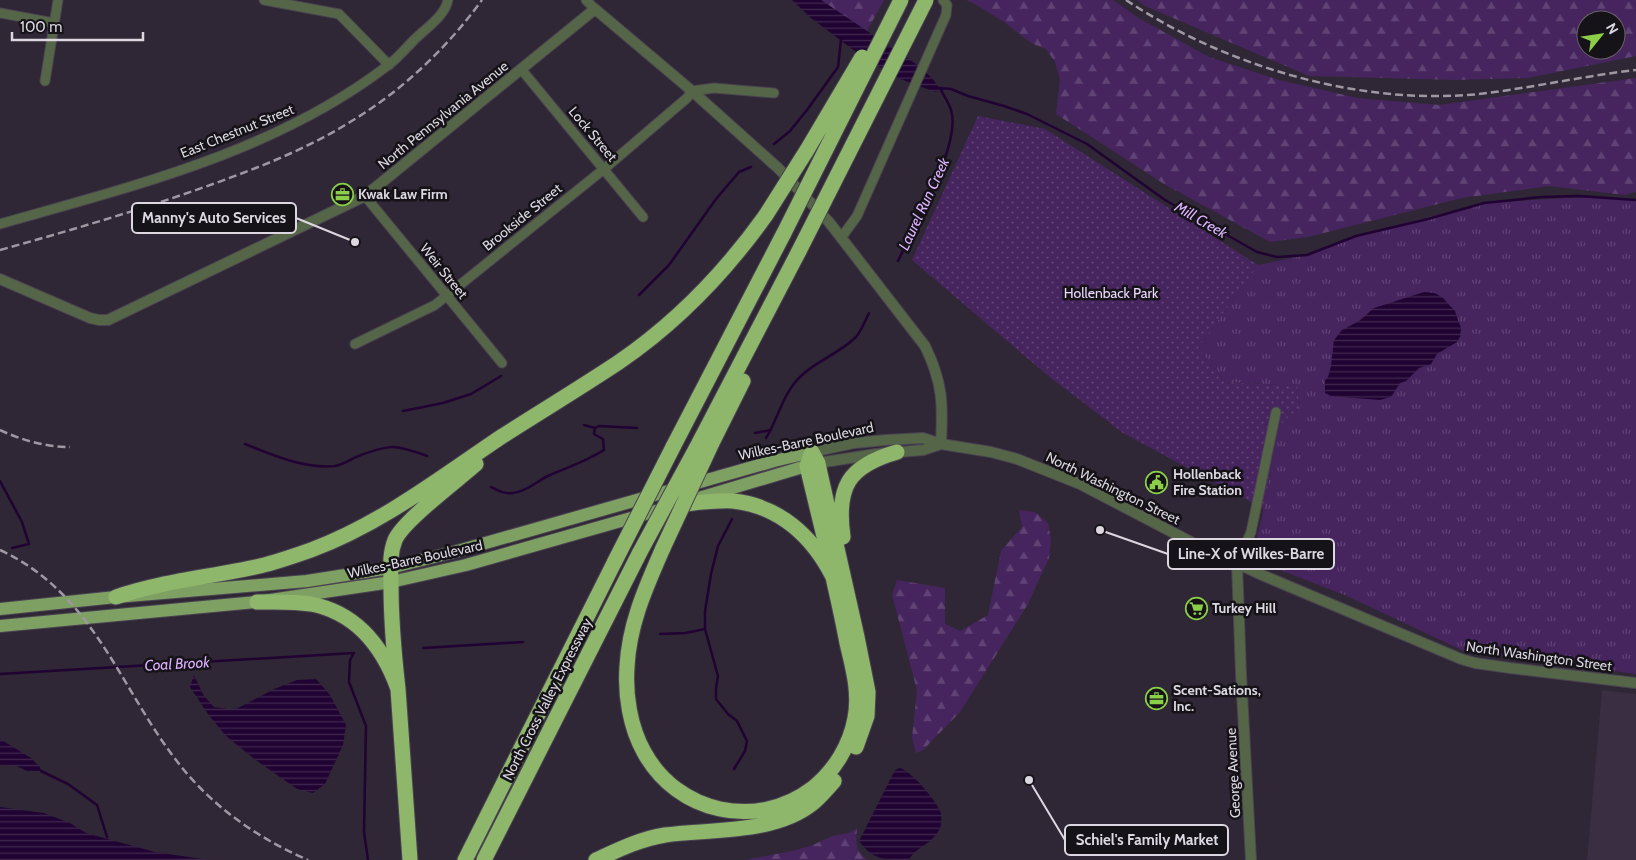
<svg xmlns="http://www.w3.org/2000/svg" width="1636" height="860" viewBox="0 0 1636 860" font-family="Cabin,sans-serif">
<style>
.built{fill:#392e42}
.grass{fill:url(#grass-tufts)}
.forest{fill:url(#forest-firs);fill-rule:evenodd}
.park{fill:url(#park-dots)}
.water{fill:url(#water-rules)}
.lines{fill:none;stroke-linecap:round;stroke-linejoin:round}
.stream{stroke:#200332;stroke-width:2.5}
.minor-casing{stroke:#4b4351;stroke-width:11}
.tertiary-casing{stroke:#4b4351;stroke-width:12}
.primary-casing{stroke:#4b4351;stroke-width:14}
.motorway-casing{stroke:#4b4351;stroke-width:17}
.minor{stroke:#556648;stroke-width:9}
.tertiary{stroke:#556648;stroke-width:10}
.primary{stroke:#7ea062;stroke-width:12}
.motorway{stroke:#8eb76c;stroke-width:15}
.rail{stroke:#9e98a3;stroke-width:2.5;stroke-dasharray:8 4;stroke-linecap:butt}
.motorway-bridge-casing{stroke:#4b4351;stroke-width:17;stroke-linecap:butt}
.motorway-bridge{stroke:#8eb76c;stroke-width:15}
.labels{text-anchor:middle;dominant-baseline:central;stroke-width:5;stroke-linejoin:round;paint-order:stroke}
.street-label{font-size:14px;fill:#dcd7e1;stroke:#151218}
.poi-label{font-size:14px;font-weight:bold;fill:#dcd7e1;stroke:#151218;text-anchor:start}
.park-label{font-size:14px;fill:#ecd7fe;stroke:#151218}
.water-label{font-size:15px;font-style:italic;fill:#dbb1fe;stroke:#151218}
.leader{fill:none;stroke:#dcd7e1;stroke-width:2}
.callout-dot{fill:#dcd7e1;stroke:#151218;stroke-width:2}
.callout{fill:#151218;stroke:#dcd7e1;stroke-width:2}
.callout-label{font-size:15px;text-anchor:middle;font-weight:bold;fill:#dcd7e1}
</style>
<defs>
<pattern id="grass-tufts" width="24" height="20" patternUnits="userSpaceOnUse" patternTransform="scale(1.25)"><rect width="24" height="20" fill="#46245e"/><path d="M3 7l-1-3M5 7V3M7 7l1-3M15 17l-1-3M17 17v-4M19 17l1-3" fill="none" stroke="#604375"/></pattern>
<pattern id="forest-firs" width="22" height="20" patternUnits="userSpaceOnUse" patternTransform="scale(1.25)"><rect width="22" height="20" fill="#46245e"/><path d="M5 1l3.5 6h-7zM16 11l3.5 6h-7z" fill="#604375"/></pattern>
<pattern id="park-dots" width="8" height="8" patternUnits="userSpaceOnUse" patternTransform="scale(1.25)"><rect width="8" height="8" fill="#46245e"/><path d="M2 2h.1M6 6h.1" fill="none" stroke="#604375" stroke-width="1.8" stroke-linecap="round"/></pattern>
<pattern id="water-rules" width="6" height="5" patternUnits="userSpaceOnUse" patternTransform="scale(1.25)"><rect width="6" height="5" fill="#200332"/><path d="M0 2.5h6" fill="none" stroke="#40274f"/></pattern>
</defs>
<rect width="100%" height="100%" fill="#2f2735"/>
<path class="built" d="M1602,690L1636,694V860H1587Z"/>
<path class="grass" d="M1585,197L1636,200V674L1464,651L1347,596L1252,559L1265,503L1277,431L1283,422L1300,407L1297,386L1225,382L1198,348L1258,265L1307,255L1356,236L1484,203Z"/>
<path class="forest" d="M821,0H884L867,31Z
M966,0H1113L1137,17L1209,57L1279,80L1358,98L1439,105L1636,78V192L1625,195L1549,186L1462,198L1308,237L1270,242L1164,184L1056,114L1060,80L1055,62L1046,49L1031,43L1004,22L975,4Z
M1137,0H1636V56L1528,78L1456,80L1309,76L1145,6ZM1586,20H1616V50H1586Z
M1019,510L1035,512L1048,523L1051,540L1049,558L1028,604L960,712L923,750L916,753L912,738L917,690L892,595L897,580L945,588V624L960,631L988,615L1001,551L1022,527Z
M857,828C856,843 854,849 867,860H745L792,851L813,845L832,836L849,833Z"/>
<path class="park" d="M978,116L1045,129L1258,265L1198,348L1225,382L1297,386L1300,407L1283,422L1277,431L1264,509L1123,433L1047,375L912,260Z"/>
<path class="water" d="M792,0H821L916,64L932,78L941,90L935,92L895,77L852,49L811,18Z
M1424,292L1435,293L1443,298L1455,311L1461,328L1460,337L1457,342L1437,354L1431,364L1419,368L1406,381L1400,383L1391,397L1380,400L1331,396L1325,393V380L1328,377L1331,366L1334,340L1342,330L1359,321L1374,308Z
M194,675L204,696L214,707L234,710L274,689L297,680L316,679L330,695L346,725L343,745L325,784L313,793L297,789L253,758L225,735L208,714L190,687Z
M0,739L31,758L40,767L41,771H27L16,766L0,765Z
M900,768C912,772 935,799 940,811C942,816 942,825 939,830C932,844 916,847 909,860C883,860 873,860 859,841L895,770Z
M0,807L44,813L70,823L86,833L155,852L209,860H0Z"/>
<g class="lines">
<path class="stream" d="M939,88L951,89L968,96L1004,106L1027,114L1087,144L1165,200L1257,252L1277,257L1307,255L1356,236L1428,219L1484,203L1542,197L1579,196L1636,200
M774,144L790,131L807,110L838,67L841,39
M898,261C913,229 962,143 951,110C949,103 944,96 941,90
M639,295L669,265L716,199L739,172L751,167
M403,411L443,403L471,394L501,376
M584,425L595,428
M755,433L771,430
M766,438C779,417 783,392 802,375C818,360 840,353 856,337C861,331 865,321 869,313
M245,444C272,455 305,469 335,466C342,465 350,460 356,457C389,444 394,444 427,456
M0,481L22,522L29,544L12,548
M491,487C499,491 504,494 513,493C526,492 537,481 548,476C568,467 585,462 604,450L603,439L594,434L595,428L599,426L637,428
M732,519L718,546L711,574L705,611V629L718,676L716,688V699L728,714L737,721L747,741L745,751L734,769
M660,634L685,633L705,629
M423,648L523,642
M354,653L350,660L349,682L366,726L364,832L368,860
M0,674L354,653
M41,771L68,784L97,805L107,837"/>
<defs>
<path id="minor" d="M264,0L339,14L389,65
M586,0L595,9
M0,13L54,23
M521,69L643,217
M45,81L58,0
M365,196L502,363
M0,224C133,186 275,152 387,66C397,59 405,49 414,40C425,29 445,16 448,0
M841,238L857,216L946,15L947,5L943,0
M355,344L435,305L604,169L687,98L692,91L714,88L774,93
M1237,564L1251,532L1276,412"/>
<path id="tertiary" d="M0,279L90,318L99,320H108L365,196L595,9L692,91L778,168L829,222L925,346C943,383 943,404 941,444
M812,452L854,443L886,440L923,438L941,444L991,452L1017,459L1080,484L1193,543L1262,575L1461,659L1475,663L1510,668L1636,683
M818,463L876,454L923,450L941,444
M1237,564L1241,674L1251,860"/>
<path id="primary" d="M699,498L816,463
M0,609L116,597L307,581L390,568L454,552L774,461L812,452
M0,626L257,602L391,582L466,565L670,507"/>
<path id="motorway" d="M699,443L799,251
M711,445L743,381
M673,447L784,233
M812,452L818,463L820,473L857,637L868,692L867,716L856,747
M812,452L807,466L829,557
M843,537C836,487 848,466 897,452
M663,548C646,587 629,624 627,667C625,695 630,727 644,752C677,813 757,831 813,788C834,771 850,746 855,718C860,693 853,668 847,643C843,621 838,599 833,577C813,537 780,506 733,501C714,500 695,503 676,505
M116,597C162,581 212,577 260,566C277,562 294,556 311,550C381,524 440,478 501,437C540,412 580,388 619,362C676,323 726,271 766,215
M257,602C275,602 293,601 311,604C357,613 383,647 398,689L410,860
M398,689C394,654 391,620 391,585C391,570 389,555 395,540C403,521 458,480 476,464
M465,860L615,561
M484,860L640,552
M596,860C618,850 640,839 665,835C711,829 775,834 813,803C821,796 828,788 834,781"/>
</defs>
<use href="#minor" class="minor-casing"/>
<use href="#tertiary" class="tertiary-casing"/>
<use href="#primary" class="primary-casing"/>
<use href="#motorway" class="motorway-casing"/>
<use href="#minor" class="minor"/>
<use href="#tertiary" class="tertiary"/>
<use href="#primary" class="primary"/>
<use href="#motorway" class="motorway"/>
<path class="rail" d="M1126,0C1225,66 1359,106 1479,94C1531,88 1583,76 1636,70
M0,250C72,230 143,209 213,184C260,167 307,149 350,122C402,91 447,48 482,0
M0,430C21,440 46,447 70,447
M0,550C93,593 119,686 176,760C210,805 257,838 308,860"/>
<defs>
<path id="motorway-bridge" d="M766,215L807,150L862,57
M784,233L901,0
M799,251L926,0
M663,548L711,445
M640,552L699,443
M615,561L673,447"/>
</defs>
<use href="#motorway-bridge" class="motorway-bridge-casing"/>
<use href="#motorway-bridge" class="motorway-bridge"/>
</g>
<defs>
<symbol id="office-ring" viewBox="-11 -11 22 22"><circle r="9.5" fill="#151218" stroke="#8bce47" stroke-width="1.5"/><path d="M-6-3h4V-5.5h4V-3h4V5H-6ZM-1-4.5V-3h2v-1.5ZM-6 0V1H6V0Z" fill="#8bce47"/></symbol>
<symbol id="civic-ring" viewBox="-11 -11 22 22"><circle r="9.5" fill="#151218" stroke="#8bce47" stroke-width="1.5"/><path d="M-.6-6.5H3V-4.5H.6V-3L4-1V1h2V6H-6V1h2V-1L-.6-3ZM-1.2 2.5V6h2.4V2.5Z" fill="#8bce47"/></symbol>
<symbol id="supermarket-ring" viewBox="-11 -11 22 22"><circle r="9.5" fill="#151218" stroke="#8bce47" stroke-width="1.5"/><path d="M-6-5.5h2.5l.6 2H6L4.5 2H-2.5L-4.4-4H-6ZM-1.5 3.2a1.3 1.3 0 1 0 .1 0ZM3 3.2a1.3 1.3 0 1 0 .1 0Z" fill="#8bce47"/></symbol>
</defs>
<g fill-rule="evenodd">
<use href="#office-ring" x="330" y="182" width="25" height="25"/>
<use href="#civic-ring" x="1144" y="470" width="25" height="25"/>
<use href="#supermarket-ring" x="1184" y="596" width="25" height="25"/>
<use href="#office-ring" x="1144" y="686" width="25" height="25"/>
</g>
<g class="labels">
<g class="street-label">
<text transform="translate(443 115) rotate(-39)">North Pennsylvania Avenue</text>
<text transform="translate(237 131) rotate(-22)">East Chestnut Street</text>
<text transform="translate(593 134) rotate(50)">Lock Street</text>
<text transform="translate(522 217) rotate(-39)">Brookside Street</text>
<text transform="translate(444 271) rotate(51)">Weir Street</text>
<text transform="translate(806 441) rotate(-12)">Wilkes-Barre Boulevard</text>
<text transform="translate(1113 488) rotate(26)">North Washington Street</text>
<text transform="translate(415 559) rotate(-12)">Wilkes-Barre Boulevard</text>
<text transform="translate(1539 656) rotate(8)">North Washington Street</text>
<text transform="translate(547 699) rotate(-63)">North Cross Valley Expressway</text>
<text transform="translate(1233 773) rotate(-93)">George Avenue</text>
</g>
<g class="poi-label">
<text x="358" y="194">Kwak Law Firm</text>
<text x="1173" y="474">Hollenback<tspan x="1173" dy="16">Fire Station</tspan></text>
<text x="1212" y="608">Turkey Hill</text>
<text x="1173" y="690">Scent-Sations,<tspan x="1173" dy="16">Inc.</tspan></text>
</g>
<g class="park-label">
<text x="1111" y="293">Hollenback Park</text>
</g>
<g class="water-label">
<text transform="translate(924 204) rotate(-65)">Laurel Run Creek</text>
<text transform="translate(1201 220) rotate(30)">Mill Creek</text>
<text transform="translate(177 664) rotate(-3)">Coal Brook</text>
</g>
</g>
<path class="leader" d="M355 242L296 218M1100 530L1168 554M1029 780L1065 840"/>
<g class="callout-dot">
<circle cx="355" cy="242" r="5"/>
<circle cx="1100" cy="530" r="5"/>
<circle cx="1029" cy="780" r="5"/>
</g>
<g class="callout">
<rect x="132" y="203" width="164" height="30" rx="5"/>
<rect x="1168" y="539" width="166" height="30" rx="5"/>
<rect x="1065" y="825" width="163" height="30" rx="5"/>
</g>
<g class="callout-label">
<text x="214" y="223">Manny's Auto Services</text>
<text x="1251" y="559">Line-X of Wilkes-Barre</text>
<text x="1147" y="845">Schiel's Family Market</text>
</g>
<g transform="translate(1601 35) rotate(60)"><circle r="24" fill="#151218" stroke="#656168"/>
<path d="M0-4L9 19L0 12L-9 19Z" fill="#8bce47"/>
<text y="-8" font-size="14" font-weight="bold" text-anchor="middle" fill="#dcd7e1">N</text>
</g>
<path d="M12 32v8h131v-8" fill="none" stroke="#dcd7e1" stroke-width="2.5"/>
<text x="20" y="32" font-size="15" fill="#dcd7e1" stroke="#151218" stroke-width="4" paint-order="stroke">100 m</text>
</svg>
